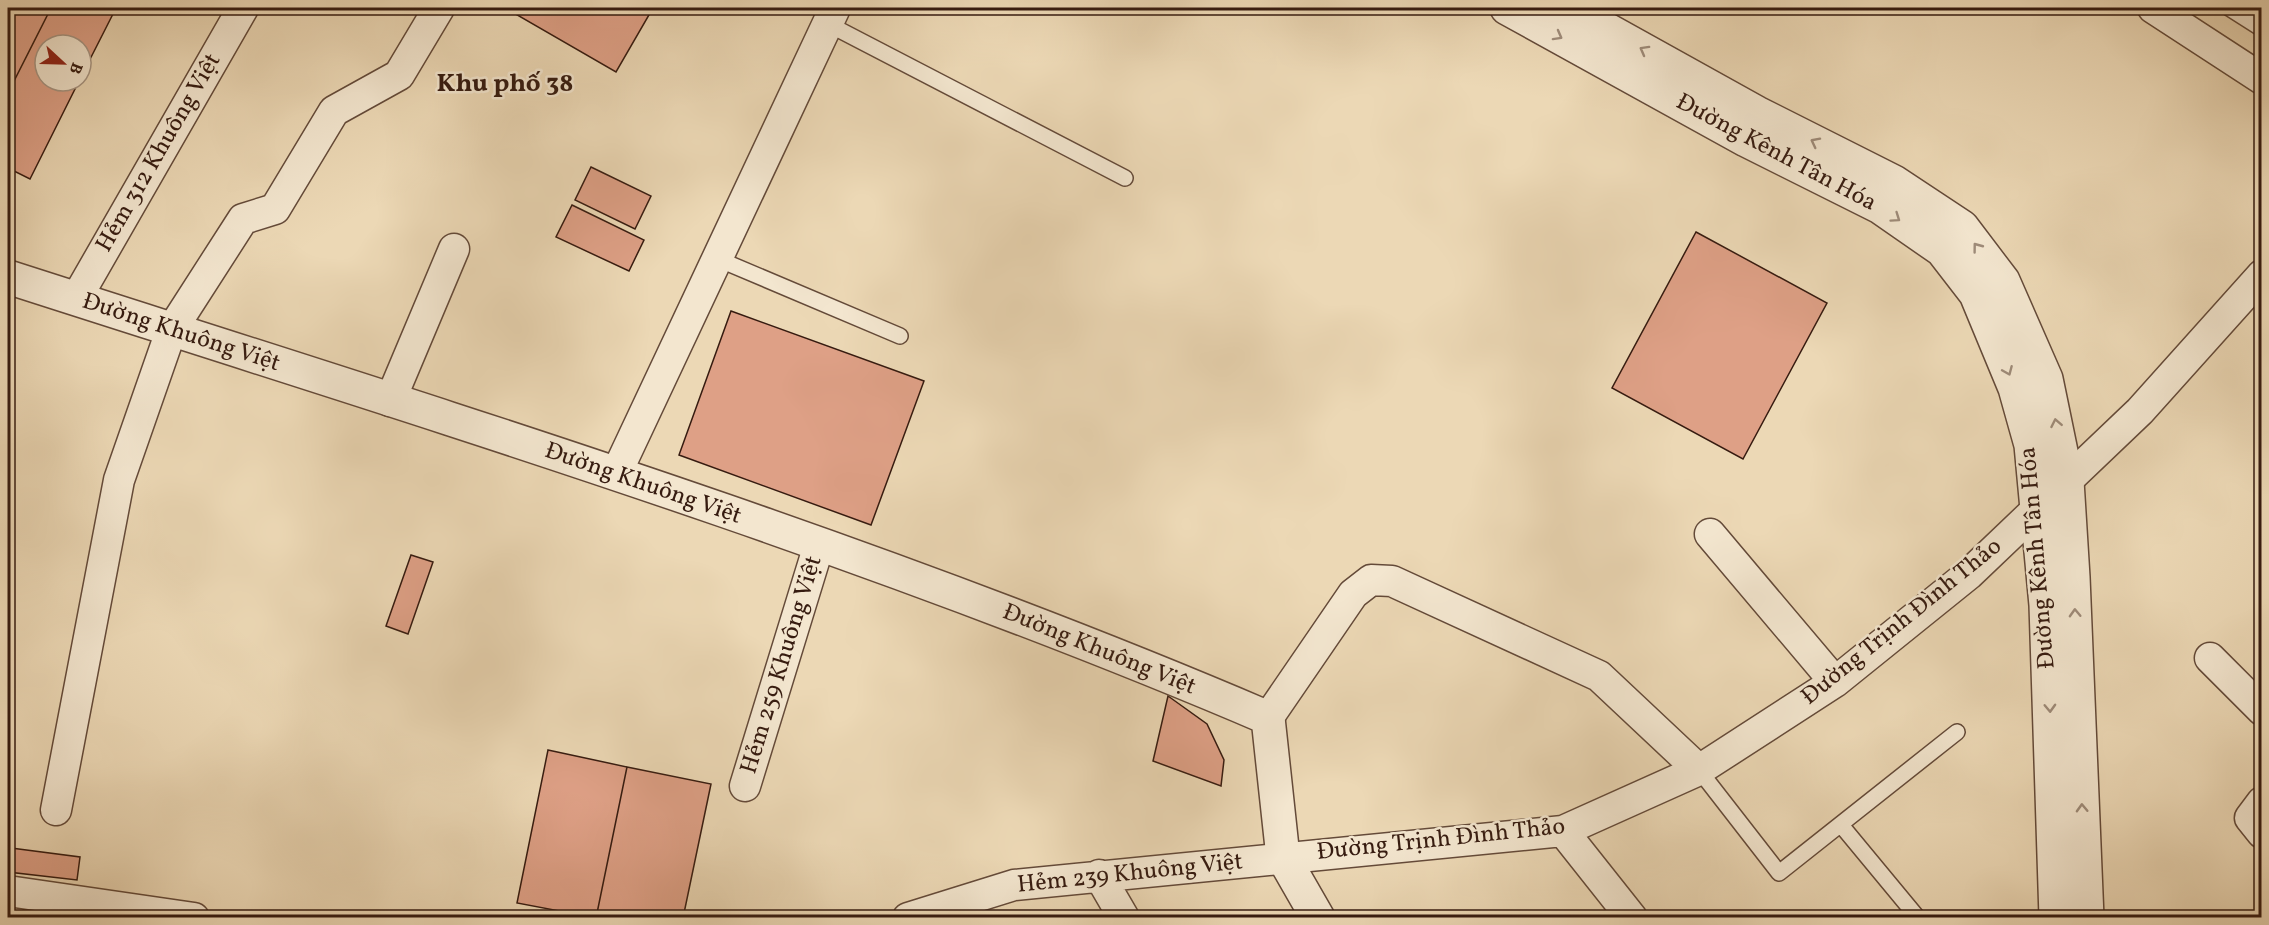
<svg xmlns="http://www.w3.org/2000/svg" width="2269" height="925" viewBox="0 0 2269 925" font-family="Vollkorn,serif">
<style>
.building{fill:#dea086;stroke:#361b10;stroke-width:1.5}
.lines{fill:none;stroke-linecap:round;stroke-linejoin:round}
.service-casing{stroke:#644a39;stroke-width:18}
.minor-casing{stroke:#644a39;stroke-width:33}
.tertiary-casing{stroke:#644a39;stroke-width:36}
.service{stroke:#f3e6cf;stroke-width:15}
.minor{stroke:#f3e6cf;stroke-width:30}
.tertiary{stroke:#f3e6cf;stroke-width:33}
.oneway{stroke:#9e8b79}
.labels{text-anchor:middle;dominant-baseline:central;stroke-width:5;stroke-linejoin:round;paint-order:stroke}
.street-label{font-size:24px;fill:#361b10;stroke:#f3e6cf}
.neighbourhood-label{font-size:26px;font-weight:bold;fill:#361b10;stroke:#f3e6cf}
</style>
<rect width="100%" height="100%" fill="#ecd8b5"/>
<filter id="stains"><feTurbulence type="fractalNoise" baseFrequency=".00333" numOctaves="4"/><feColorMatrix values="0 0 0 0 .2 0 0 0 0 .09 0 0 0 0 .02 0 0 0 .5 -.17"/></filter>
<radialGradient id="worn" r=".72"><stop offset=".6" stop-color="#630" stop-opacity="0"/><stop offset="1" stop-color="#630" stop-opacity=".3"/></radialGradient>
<path class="building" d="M8,8H51L8,93Z
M51,8H116L81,77V45H45V81H79L30,179L8,168V93Z
M505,8H653L616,72Z
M591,167L651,196L635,229L575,200Z
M572,205L644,240L629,271L556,237Z
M1696,232L1827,303L1743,459L1612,388Z
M731,311L924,381L871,525L679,455Z
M411,555L433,562L408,634L386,626Z
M1168,696L1207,724L1224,760L1221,786L1153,761Z
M548,750L627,767L596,918L517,903Z
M627,767L711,784L683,918H596Z
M11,848L80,857L77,880L8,872Z
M26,895L47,899L45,918H22Z"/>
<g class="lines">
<defs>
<path id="service" d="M2229,8L2262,29
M828,24L1125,178
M718,259L900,336
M1699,770L1779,873L1957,732
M1841,825L1918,918"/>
<path id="minor" d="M2153,8L2262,79
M76,299L243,8
M390,401L454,249
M616,474L835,8
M1710,534L1835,682
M2210,658L2262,710
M1268,718L1353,594L1371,580L1392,581L1599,676L1699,770
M745,786L819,545
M2262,802L2250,818L2262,833
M56,810L119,480L171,331L243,219L275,209L334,111L399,75L439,8
M1563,831L1632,918
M1099,875L1124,918
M8,891L194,918
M908,918L1014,885L1563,831L1699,770L1835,682L1969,574L2140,411L2262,275"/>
<path id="tertiary" d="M1507,8L1746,140L1880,207L1942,250L1976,294L2015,388L2031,445L2046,605L2056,918
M1568,8L1757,113L1894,182L1962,227L2003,281L2046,379L2067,481L2073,577L2087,918
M8,277C431,413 859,543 1268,718L1283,857L1318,918"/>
</defs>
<use href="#service" class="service-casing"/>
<use href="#minor" class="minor-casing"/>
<use href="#tertiary" class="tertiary-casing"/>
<use href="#service" class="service"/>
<use href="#minor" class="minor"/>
<use href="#tertiary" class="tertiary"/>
</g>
<defs><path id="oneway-chevron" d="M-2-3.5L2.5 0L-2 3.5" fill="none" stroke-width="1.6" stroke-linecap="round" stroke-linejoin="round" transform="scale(1.5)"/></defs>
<g class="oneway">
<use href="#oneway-chevron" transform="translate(1558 36) rotate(29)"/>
<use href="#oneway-chevron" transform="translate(1644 50) rotate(-151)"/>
<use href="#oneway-chevron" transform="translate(1815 142) rotate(-153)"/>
<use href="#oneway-chevron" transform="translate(1896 218) rotate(35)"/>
<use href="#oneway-chevron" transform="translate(1977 247) rotate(-127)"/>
<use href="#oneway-chevron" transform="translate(2008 371) rotate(67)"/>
<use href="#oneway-chevron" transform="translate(2056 423) rotate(-101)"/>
<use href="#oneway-chevron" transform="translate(2075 613) rotate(-92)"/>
<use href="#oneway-chevron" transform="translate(2050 708) rotate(88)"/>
<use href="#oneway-chevron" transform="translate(2082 808) rotate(-92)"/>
</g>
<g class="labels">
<g class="street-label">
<text transform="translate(159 153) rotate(-60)">Hẻm 312 Khuông Việt</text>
<text transform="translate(1776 153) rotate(28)">Đường Kênh Tân Hóa</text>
<text transform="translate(181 333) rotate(18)">Đường Khuông Việt</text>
<text transform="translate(643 484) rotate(19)">Đường Khuông Việt</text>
<text transform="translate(2038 558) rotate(-95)">Đường Kênh Tân Hóa</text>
<text transform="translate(1902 622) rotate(-39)">Đường Trịnh Đình Thảo</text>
<text transform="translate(1099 650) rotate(22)">Đường Khuông Việt</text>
<text transform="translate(782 665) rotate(-73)">Hẻm 259 Khuông Việt</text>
<text transform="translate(1441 840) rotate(-6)">Đường Trịnh Đình Thảo</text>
<text transform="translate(1130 874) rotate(-6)">Hẻm 239 Khuông Việt</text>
</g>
<g class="neighbourhood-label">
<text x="505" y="84">Khu phố 38</text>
</g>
</g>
<rect width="2269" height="925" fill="none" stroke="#ecd8b5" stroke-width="30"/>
<rect x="9" y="9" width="2251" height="907" fill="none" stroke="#361b10" stroke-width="3"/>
<rect x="15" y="15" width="2239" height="895" fill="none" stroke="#361b10" stroke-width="1.5"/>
<g transform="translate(63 63) rotate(112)"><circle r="28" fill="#f3e6cf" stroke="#a79583" stroke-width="1.5"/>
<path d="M0-4.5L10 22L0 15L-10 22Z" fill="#8f2418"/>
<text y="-9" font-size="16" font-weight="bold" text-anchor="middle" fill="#361b10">B</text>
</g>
<rect width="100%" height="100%" filter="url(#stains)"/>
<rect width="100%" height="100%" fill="url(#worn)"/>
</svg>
